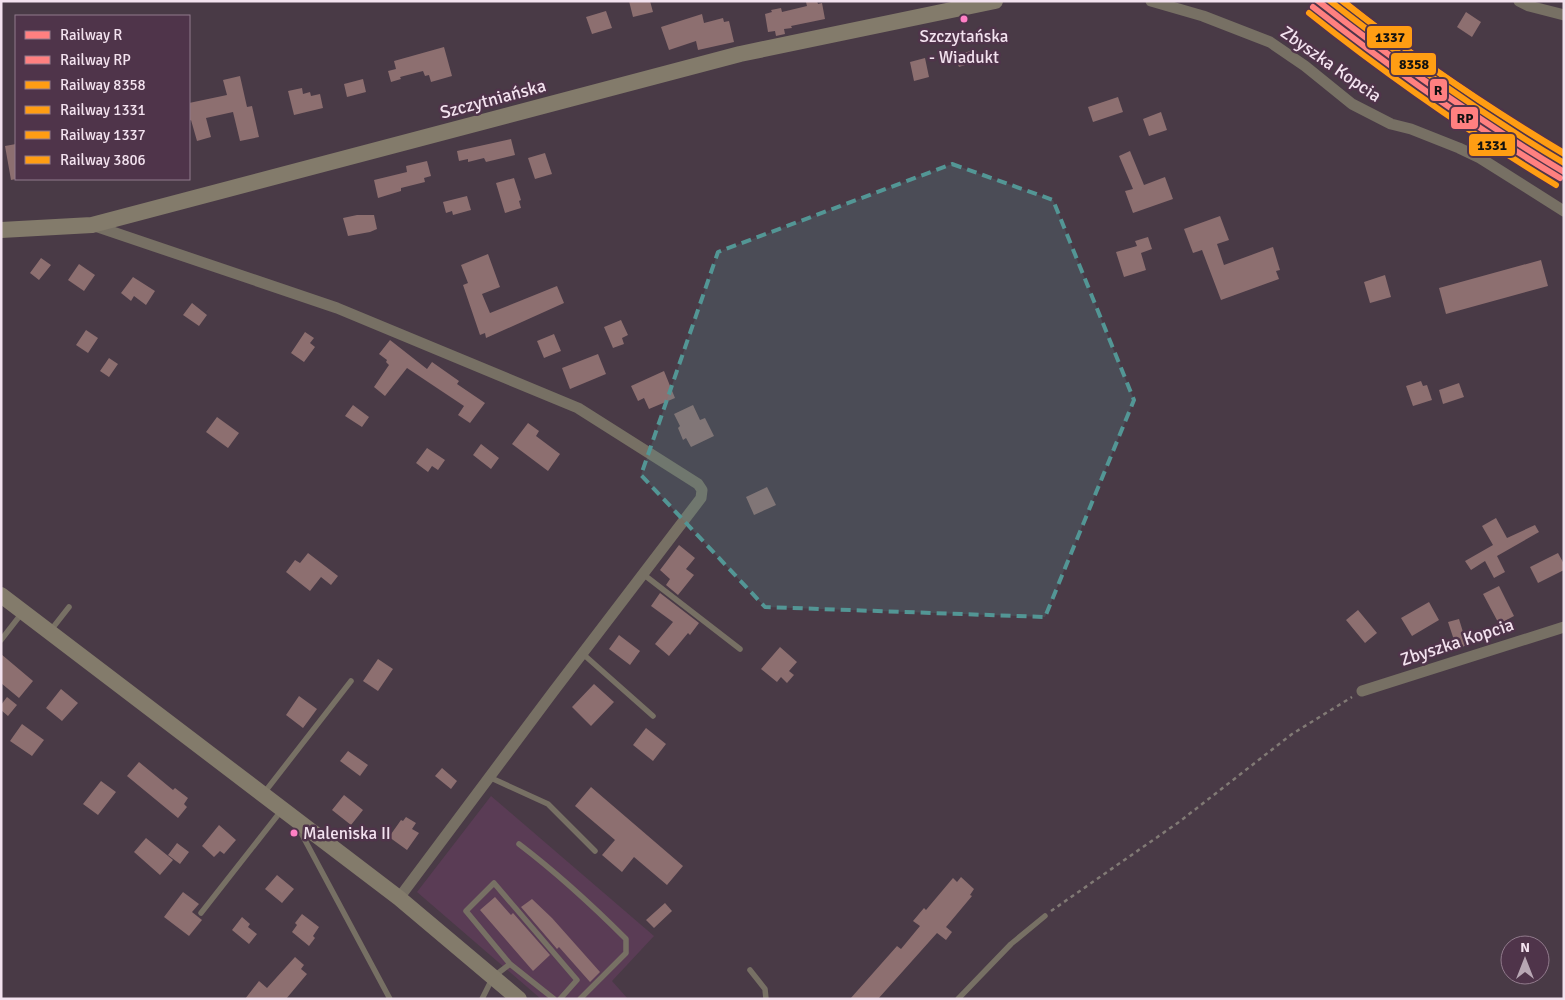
<svg xmlns="http://www.w3.org/2000/svg" width="1565" height="1000" viewBox="0 0 1565 1000" font-family="Signika,sans-serif">
<style>
.built{fill:#5a3c55}
.building{fill:#8d6f70}
.lines{fill:none;stroke-linecap:round;stroke-linejoin:round}
.path{stroke:#817a75;stroke-width:2.5;stroke-dasharray:4 4;stroke-linecap:butt}
.lane{stroke:#777064;stroke-width:5.5}
.street{stroke:#777064;stroke-width:11}
.secondary{stroke:#837b6b;stroke-width:16}
.rail-1-casing{stroke:#4f344a;stroke-width:10}
.rail-2-casing{stroke:#4f344a;stroke-width:10}
.rail-3-casing{stroke:#4f344a;stroke-width:10}
.rail-4-casing{stroke:#4f344a;stroke-width:10}
.rail-5-casing{stroke:#4f344a;stroke-width:10}
.rail-6-casing{stroke:#4f344a;stroke-width:10}
.rail-1{stroke:#ff8080;stroke-width:6}
.rail-2{stroke:#ff8080;stroke-width:6}
.rail-3{stroke:#ff9d13;stroke-width:6}
.rail-4{stroke:#ff9d13;stroke-width:6}
.rail-5{stroke:#ff9d13;stroke-width:6}
.rail-6{stroke:#ff9d13;stroke-width:6}
.marked{fill:#539695;fill-opacity:0.2;stroke:#539695;stroke-width:4;stroke-dasharray:10 6;stroke-linejoin:round}
.bus-dot{fill:#ff80c5;stroke:#4f344a;stroke-width:2}
.labels{text-anchor:middle;dominant-baseline:central;stroke-width:5;stroke-linejoin:round;paint-order:stroke}
.bus-label{font-size:17px;fill:#f3e2ef;stroke:#4f344a}
.street-label{font-size:18px;fill:#f3e2ef;stroke:#4f344a}
.line-badge{stroke:#4f344a;stroke-width:2}
.pale-badge-label{font-size:14px;text-anchor:middle;font-weight:bold;fill:#111}
</style>
<rect width="100%" height="100%" fill="#493a46"/>
<path class="built" d="M491,796L654,936L612,981L628,999H541L417,892Z"/>
<path class="building" d="M629,1H650L653,12L633,17Z
M811,1H817L818,4L822,3L825,19L791,26L792,28L784,29L785,34L776,36L775,31L768,32L765,14L772,12L771,10L781,8L782,12L807,6L806,2Z
M606,11L612,28L592,34L586,17Z
M1466,12L1481,22L1472,37L1457,27Z
M702,14L704,23L723,18L724,22L729,21L734,42L698,50L696,41L669,50L661,27Z
M444,47L452,76L431,82L429,75L425,76L423,71L400,77L401,79L391,82L388,71L396,69L394,61Z
M970,51L974,62L959,67L955,56Z
M925,58L929,77L914,81L910,62Z
M240,76L247,107L252,106L259,137L240,141L233,112L206,118L211,137L197,141L191,120L189,121V103L227,95L223,80Z
M363,79L366,92L347,97L344,84Z
M302,88L303,94L310,92L311,96L320,94L323,108L294,115L288,91Z
M1118,97L1123,112L1093,122L1088,107Z
M1161,112L1167,130L1149,136L1143,119Z
M511,139L515,155L486,162L484,158L468,162V159L459,161L457,151Z
M16,144V179L11,180L5,146Z
M1130,151L1144,185L1165,177L1173,199L1133,213L1125,191L1133,189L1119,156Z
M545,153L552,174L535,179L528,158Z
M427,161L431,176L424,178L425,182L401,188V191L378,198L374,180L407,172L406,166Z
M514,178L521,200L519,201L521,208L505,213L496,183Z
M467,196L471,210L453,215L452,211L446,213L443,202Z
M357,215H374L377,229L370,232L348,236L343,218Z
M1220,216L1229,240L1217,244L1224,265L1273,247L1280,270L1276,271L1279,279L1221,300L1202,250L1193,253L1184,229Z
M1148,237L1152,249L1141,253L1146,270L1124,277L1116,252L1137,246L1135,241Z
M488,254L500,287L482,294L490,313L557,286L564,303L486,338L485,333L480,335L463,285L468,283L461,265Z
M41,258L51,265L39,280L30,273Z
M1541,260L1548,286L1446,314L1439,288Z
M79,264L95,275L84,291L68,280Z
M1385,275L1391,297L1370,303L1364,282Z
M133,277L155,291L146,305L134,296L131,301L121,293Z
M192,303L207,315L199,326L183,315Z
M621,320L628,335L622,338L624,344L613,348L604,327Z
M86,330L98,338L88,353L76,345Z
M305,332L314,338L310,343L315,347L304,362L291,353Z
M554,334L561,351L544,358L537,341Z
M390,340L427,369L432,362L459,381L457,384L485,403L470,423L458,415L464,406L407,368L385,396L374,387L389,365L386,362L387,360L379,354Z
M598,354L606,374L570,389L562,368Z
M109,358L118,364L109,377L100,371Z
M664,371L675,398L649,409L644,398L638,401L631,386Z
M1421,381L1423,386L1427,385L1432,400L1413,406L1406,386Z
M1459,383L1464,397L1443,404L1439,390Z
M353,405L369,417L362,427L345,416Z
M693,405L700,420L705,418L714,436L691,447L686,438L683,440L678,428L680,426L674,414Z
M217,417L239,433L228,448L206,432Z
M528,423L539,431L536,436L560,454L548,471L512,444Z
M481,444L499,458L491,469L473,455Z
M427,448L445,460L438,470L432,466L428,472L416,463Z
M767,487L776,505L754,515L746,497Z
M1496,518L1507,538L1535,525L1539,532L1497,556L1505,572L1494,578L1485,561L1471,570L1465,561L1493,545L1482,526Z
M679,545L695,558L686,569L694,575L678,595L666,585L670,579L660,570Z
M308,553L338,576L331,585L321,577L310,591L286,572L295,560L300,563Z
M1558,553L1564,564V570L1538,583L1530,567Z
M1499,586L1514,616L1499,624L1483,594Z
M660,593L699,623L690,635L688,633L669,656L655,644L673,622L651,606Z
M1429,602L1439,620L1412,636L1401,618Z
M1358,610L1377,633L1365,643L1346,620Z
M1459,619L1467,645L1457,649L1448,622Z
M619,635L640,651L630,665L609,649Z
M780,647L797,662L789,671L794,675L787,683L781,677L777,682L761,669Z
M1,654L33,681L19,698L1,683Z
M378,659L393,669L378,691L363,681Z
M594,684L614,702L591,726L572,707Z
M61,689L78,703L62,721L46,708Z
M299,696L317,709L303,728L286,715Z
M7,697L17,705L8,716L1,710V705Z
M22,724L44,740L32,756L10,741Z
M646,728L666,744L653,761L633,745Z
M348,751L368,765L360,776L340,761Z
M139,762L173,790L175,788L188,798L184,804L187,807L178,818L127,776Z
M442,768L457,781L451,789L435,776Z
M101,781L116,792L98,815L83,804Z
M591,787L683,866L667,885L634,857L622,872L602,855L615,840L575,806Z
M344,795L363,810L351,825L332,810Z
M406,817L416,823L412,829L419,833L407,850L389,837L401,820L403,821Z
M219,825L236,840L224,854L220,851L214,857L202,846Z
M146,838L173,860L160,875L134,852Z
M177,843L189,852L180,864L168,855Z
M277,875L294,889L282,903L265,889Z
M961,877L974,889L970,895L972,896L946,927L952,932L946,940L937,933L878,999H850L897,946L901,949L920,926L913,921L924,908L926,910L953,878L957,882Z
M183,892L199,904L192,912L202,920L189,936L164,917Z
M495,897L511,915L513,913L550,955L533,971L480,910Z
M532,899L552,918L600,972L590,982L559,947L557,949L521,907Z
M665,903L672,911L654,928L646,920Z
M302,914L319,927L313,936L315,938L309,946L292,932L297,925L295,923Z
M242,917L250,924L248,927L257,934L249,944L232,930Z
M295,957L304,965L301,969L307,974L286,999H245L259,981L267,988Z"/>
<g class="lines">
<path class="path" d="M1051,911L1179,822L1292,734L1352,697"/>
<path class="lane" d="M643,574L740,649
M51,630L69,607
M1,640L22,613
M583,654L653,716
M489,777L548,804L595,851
M264,793L351,681
M299,829L390,999
M519,844C557,873 592,905 626,939V953L580,999
M201,913L281,811
M510,964L466,911L494,883L577,980L560,999
M750,970L765,989L766,999
M482,999L493,977L510,964L554,999
M958,999L1011,944L1045,916"/>
<path class="street" d="M1151,1L1203,16L1270,42L1305,66L1352,104L1391,124L1411,129L1459,148L1480,158L1564,211
M1519,1L1529,6L1564,15
M92,225L337,308L578,408L698,484L702,490L701,498L553,692L399,898
M1362,691L1564,627"/>
<path class="secondary" d="M1,230L92,225L740,54L995,1
M1,595L399,898L519,999"/>
<defs>
<path id="rail-1" d="M1318,1C1397,63 1478,120 1564,172"/>
<path id="rail-2" d="M1313,7C1392,69 1474,127 1560,178"/>
<path id="rail-3" d="M1330,1C1405,60 1482,114 1564,163"/>
<path id="rail-4" d="M1309,13C1388,76 1470,133 1556,185"/>
<path id="rail-5" d="M1342,1C1413,57 1487,108 1564,154"/>
<path id="rail-6" d="M1343,1C1413,57 1487,107 1564,153"/>
</defs>
<use href="#rail-1" class="rail-1-casing"/>
<use href="#rail-2" class="rail-2-casing"/>
<use href="#rail-3" class="rail-3-casing"/>
<use href="#rail-4" class="rail-4-casing"/>
<use href="#rail-5" class="rail-5-casing"/>
<use href="#rail-6" class="rail-6-casing"/>
<use href="#rail-1" class="rail-1"/>
<use href="#rail-2" class="rail-2"/>
<use href="#rail-3" class="rail-3"/>
<use href="#rail-4" class="rail-4"/>
<use href="#rail-5" class="rail-5"/>
<use href="#rail-6" class="rail-6"/>
</g>
<path class="marked" d="M952,164L1053,200L1134,400L1045,617L765,607L641,475L718,252Z"/>
<g class="bus-dot">
<circle cx="964" cy="19" r="4.5"/>
<circle cx="294" cy="833" r="4.5"/>
</g>
<g class="labels">
<g class="bus-label">
<text x="964" y="36">Szczytańska<tspan x="964" dy="21">- Wiadukt</tspan></text>
<text x="303" y="833" text-anchor="start">Maleniska II</text>
</g>
<g class="street-label">
<text transform="translate(1331 64) rotate(35)">Zbyszka Kopcia</text>
<text transform="translate(493 99) rotate(-15)">Szczytniańska</text>
<text transform="translate(1457 642) rotate(-18)">Zbyszka Kopcia</text>
</g>
</g>
<g class="line-badge">
<rect x="1366" y="25" width="47" height="24" rx="5" fill="#ff9d13"/>
<rect x="1390" y="52" width="47" height="24" rx="5" fill="#ff9d13"/>
<rect x="1429" y="78" width="19" height="24" rx="5" fill="#ff8080"/>
<rect x="1450" y="106" width="29" height="24" rx="5" fill="#ff8080"/>
<rect x="1468" y="133" width="48" height="24" rx="5" fill="#ff9d13"/>
</g>
<g class="pale-badge-label">
<text x="1390" y="42">1337</text>
<text x="1414" y="69">8358</text>
<text x="1438" y="95">R</text>
<text x="1465" y="123">RP</text>
<text x="1492" y="150">1331</text>
</g>
<rect width="1565" height="1000" fill="none" stroke="#f3e2ef" stroke-width="5"/>
<rect x="15" y="15" width="175" height="165" fill="#4f344a" stroke="#917a8c"/>
<rect x="25" y="31" width="25" height="8" fill="#ff8080" stroke="#917a8c"/>
<text x="60" y="40" font-size="15" fill="#f3e2ef">Railway R</text>
<rect x="25" y="56" width="25" height="8" fill="#ff8080" stroke="#917a8c"/>
<text x="60" y="65" font-size="15" fill="#f3e2ef">Railway RP</text>
<rect x="25" y="81" width="25" height="8" fill="#ff9d13" stroke="#917a8c"/>
<text x="60" y="90" font-size="15" fill="#f3e2ef">Railway 8358</text>
<rect x="25" y="106" width="25" height="8" fill="#ff9d13" stroke="#917a8c"/>
<text x="60" y="115" font-size="15" fill="#f3e2ef">Railway 1331</text>
<rect x="25" y="131" width="25" height="8" fill="#ff9d13" stroke="#917a8c"/>
<text x="60" y="140" font-size="15" fill="#f3e2ef">Railway 1337</text>
<rect x="25" y="156" width="25" height="8" fill="#ff9d13" stroke="#917a8c"/>
<text x="60" y="165" font-size="15" fill="#f3e2ef">Railway 3806</text>
<g transform="translate(1525 960)"><circle r="24" fill="#4f344a" stroke="#917a8c"/>
<path d="M0-4L9 19L0 12L-9 19Z" fill="#b8a7b4"/>
<text y="-8" font-size="14" font-weight="bold" text-anchor="middle" fill="#f3e2ef">N</text>
</g>
</svg>
